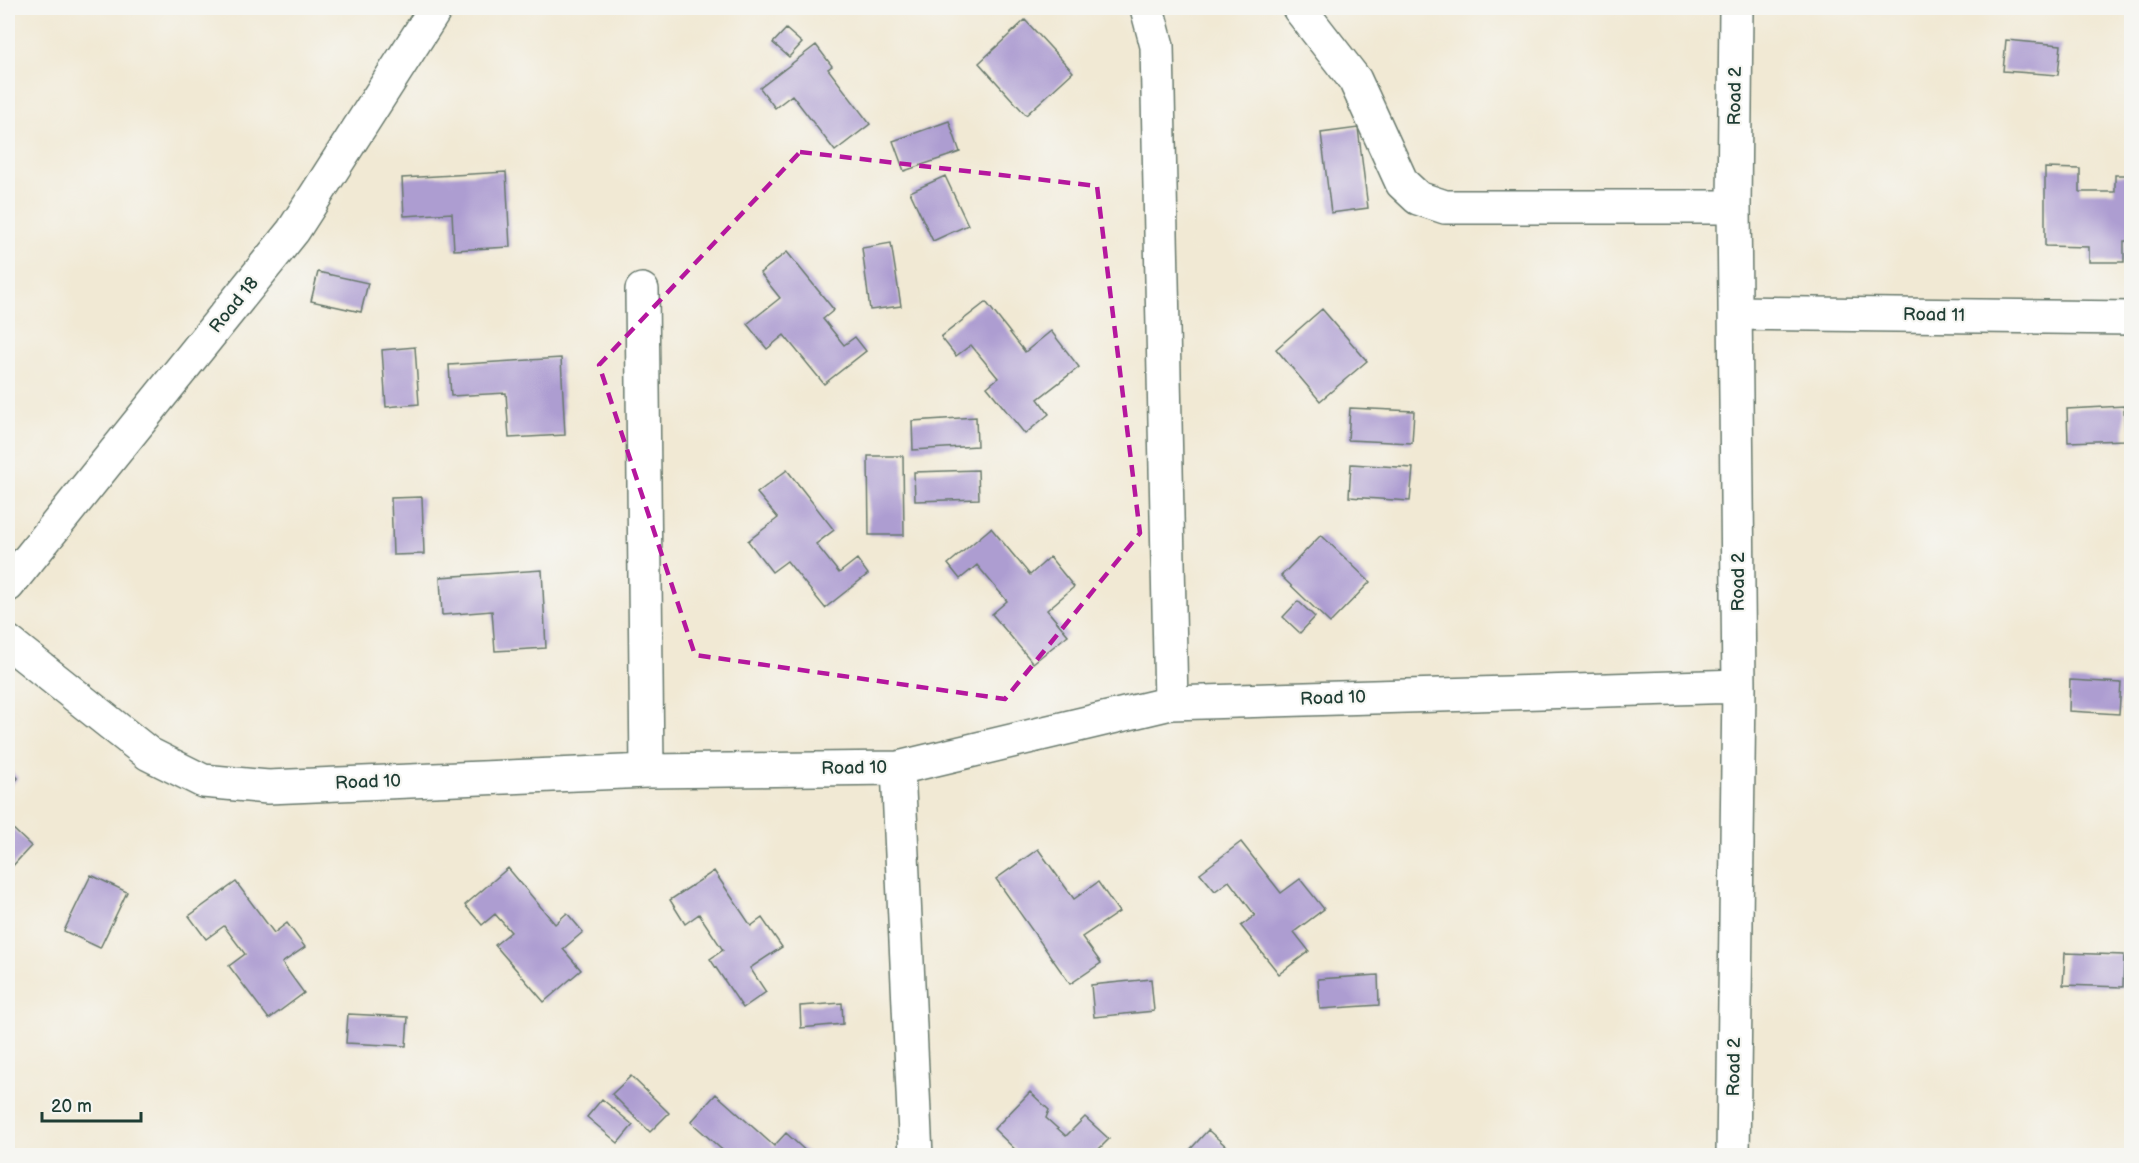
<svg xmlns="http://www.w3.org/2000/svg" width="2139" height="1163" viewBox="0 0 2139 1163" font-family="'Balsamiq Sans',sans-serif">
<style>
.building{fill:#ad9dd1}
.lines{fill:none;stroke-linecap:round;stroke-linejoin:round}
.minor-casing{stroke:#68796c;stroke-width:36}
.minor{stroke:#fff;stroke-width:33}
.marked{fill:none;stroke:#b5179e;stroke-width:4.5;stroke-dasharray:12 8;stroke-linejoin:round}
.labels{text-anchor:middle;dominant-baseline:central;stroke-width:4.5;stroke-linejoin:round;paint-order:stroke}
.street-label{font-size:18px;fill:#1f3d34;stroke:#f6f6f2}
</style>
<rect width="100%" height="100%" fill="#f6f6f2"/>
<filter id="ink" filterUnits="userSpaceOnUse"><feTurbulence type="fractalNoise" baseFrequency=".0167" numOctaves="2"/><feDisplacementMap in="SourceGraphic" scale="12" xChannelSelector="R" yChannelSelector="G"/><feConvolveMatrix kernelMatrix="1 2 1 2 8 2 1 2 1" color-interpolation-filters="sRGB"/></filter>
<filter id="wash" filterUnits="userSpaceOnUse"><feTurbulence type="fractalNoise" baseFrequency=".008" numOctaves="4" result="noise"/><feDisplacementMap in="SourceGraphic" scale="24" xChannelSelector="R" yChannelSelector="G"/><feGaussianBlur stdDeviation="1.35" result="paint"/><feColorMatrix in="noise" values="0 0 0 0 0 0 0 0 0 0 0 0 0 0 0 0 0 1.4 0 .05"/><feComposite in="paint" operator="in"/></filter>
<g filter="url(#wash)">
<rect width="100%" height="100%" fill="#f1e9d4"/>
<g id="blocks">
<path class="building" d="M1025,20L1073,72L1026,115L979,63Z
M786,29L802,43L789,57L773,43Z
M2006,40L2061,45L2058,75L2003,71Z
M816,45L832,66L828,69L870,124L835,151L792,95L775,108L760,88Z
M949,121L960,152L904,171L893,141Z
M1358,128L1368,208L1331,213L1321,133Z
M2045,168L2080,169V192H2115V175H2132V241H2124V262H2089V247L2045,246Z
M506,172L510,247L454,250L452,213L404,216L402,178Z
M945,176L968,225L933,241L910,192Z
M891,243L901,306L870,310L862,248Z
M787,252L834,310L823,319L844,345L855,337L866,351L824,384L784,335L767,349L747,324L780,298L760,273Z
M318,272L368,283L361,312L311,301Z
M986,302L1025,352L1051,331L1079,367L1038,399L1049,414L1025,434L987,387L998,378L971,345L956,356L941,337Z
M1322,309L1367,361L1320,401L1276,349Z
M415,347L419,404L386,407L382,350Z
M561,358L565,435L509,438L506,393L451,396L449,365Z
M2124,406L2125,440L2068,442L2067,409Z
M1350,408L1414,411L1412,443L1348,440Z
M976,417L977,446L913,450L912,421Z
M868,456H903L904,535H869Z
M1351,464L1413,468L1410,501L1349,497Z
M787,470L834,530L816,544L839,573L857,559L868,574L825,608L787,561L772,572L748,541L778,518L757,493Z
M978,470L979,499L915,501L914,472Z
M422,497L424,554L393,555L391,498Z
M991,528L1030,575L1050,557L1074,587L1047,610L1068,635L1033,663L992,614L1007,601L977,565L960,579L948,564Z
M1321,535L1370,582L1330,623L1281,576Z
M542,570L546,648L495,651L492,611L442,615L440,577Z
M1298,601L1315,617L1300,633L1283,617Z
M2070,680L2121,683L2119,714L2069,711Z
M8,768L18,778L8,789Z
M8,824L31,846L8,871Z
M1241,842L1281,893L1300,879L1324,909L1294,932L1309,951L1279,974L1241,926L1255,915L1229,881L1215,891L1200,873Z
M1038,849L1074,899L1098,882L1119,912L1082,937L1101,963L1070,984L996,879Z
M508,868L555,924L567,913L583,932L563,949L581,970L544,1002L495,945L511,932L495,914L482,925L465,905Z
M714,871L751,926L762,918L782,947L750,968L766,992L743,1008L710,959L723,950L699,914L685,924L670,900Z
M91,875L127,892L100,948L64,931Z
M236,882L274,933L287,923L305,947L282,963L304,993L269,1019L229,966L245,954L224,926L206,939L189,916Z
M2065,953L2124,955L2123,987L2063,985Z
M1378,975L1379,1005L1320,1009L1318,979Z
M1151,979L1154,1011L1094,1017L1091,985Z
M842,1003L843,1024L801,1028L800,1006Z
M348,1014L408,1017L406,1046L346,1043Z
M631,1076L669,1113L650,1132L612,1094Z
M1030,1092L1049,1110L1046,1118L1066,1136L1085,1117L1109,1139L1095,1153L1098,1156H1022L994,1129Z
M716,1094L774,1146L786,1133L811,1156H729L691,1122Z
M602,1099L633,1125L618,1143L587,1117Z
M1208,1130L1237,1156H1191L1187,1153Z"/>
</g>
</g>
<g filter="url(#ink)">
<use href="#blocks" fill-opacity="0" stroke="#68796c" stroke-width="1.5"/>
<g class="lines">
<defs>
<path id="minor" d="M1147,8L1157,46L1171,703
M1299,8L1355,80L1402,183L1418,198L1445,207H1734
M642,290L647,771
M1736,313L2132,318
M8,585L293,231L436,8
M8,642L149,754L203,781L268,787L647,771L898,768L1171,703L1739,686
M898,768L916,1156
M1733,1156L1739,686L1734,207L1736,8"/>
</defs>
<use href="#minor" class="minor-casing"/>
<use href="#minor" class="minor"/>
</g>
</g>
<path class="marked" d="M800,152L1097,186L1140,533L1005,699L695,655L599,365Z"/>
<g class="labels">
<g class="street-label">
<text transform="translate(1735 96) rotate(-89)">Road 2</text>
<text transform="translate(234 305) rotate(-51)">Road 18</text>
<text transform="translate(1934 315) rotate(1)">Road 11</text>
<text transform="translate(1738 582) rotate(-90)">Road 2</text>
<text transform="translate(1333 698) rotate(-2)">Road 10</text>
<text transform="translate(854 768) rotate(-1)">Road 10</text>
<text transform="translate(368 782) rotate(-2)">Road 10</text>
<text transform="translate(1734 1067) rotate(-89)">Road 2</text>
</g>
</g>
<rect width="2139" height="1163" fill="none" stroke="#f6f6f2" stroke-width="30"/>
<path d="M42 1112v9h99v-9" fill="none" stroke="#1f3d34" stroke-width="3"/>
<text x="51" y="1112" font-size="18" fill="#1f3d34" stroke="#f6f6f2" stroke-width="4.5" paint-order="stroke">20 m</text>
</svg>
